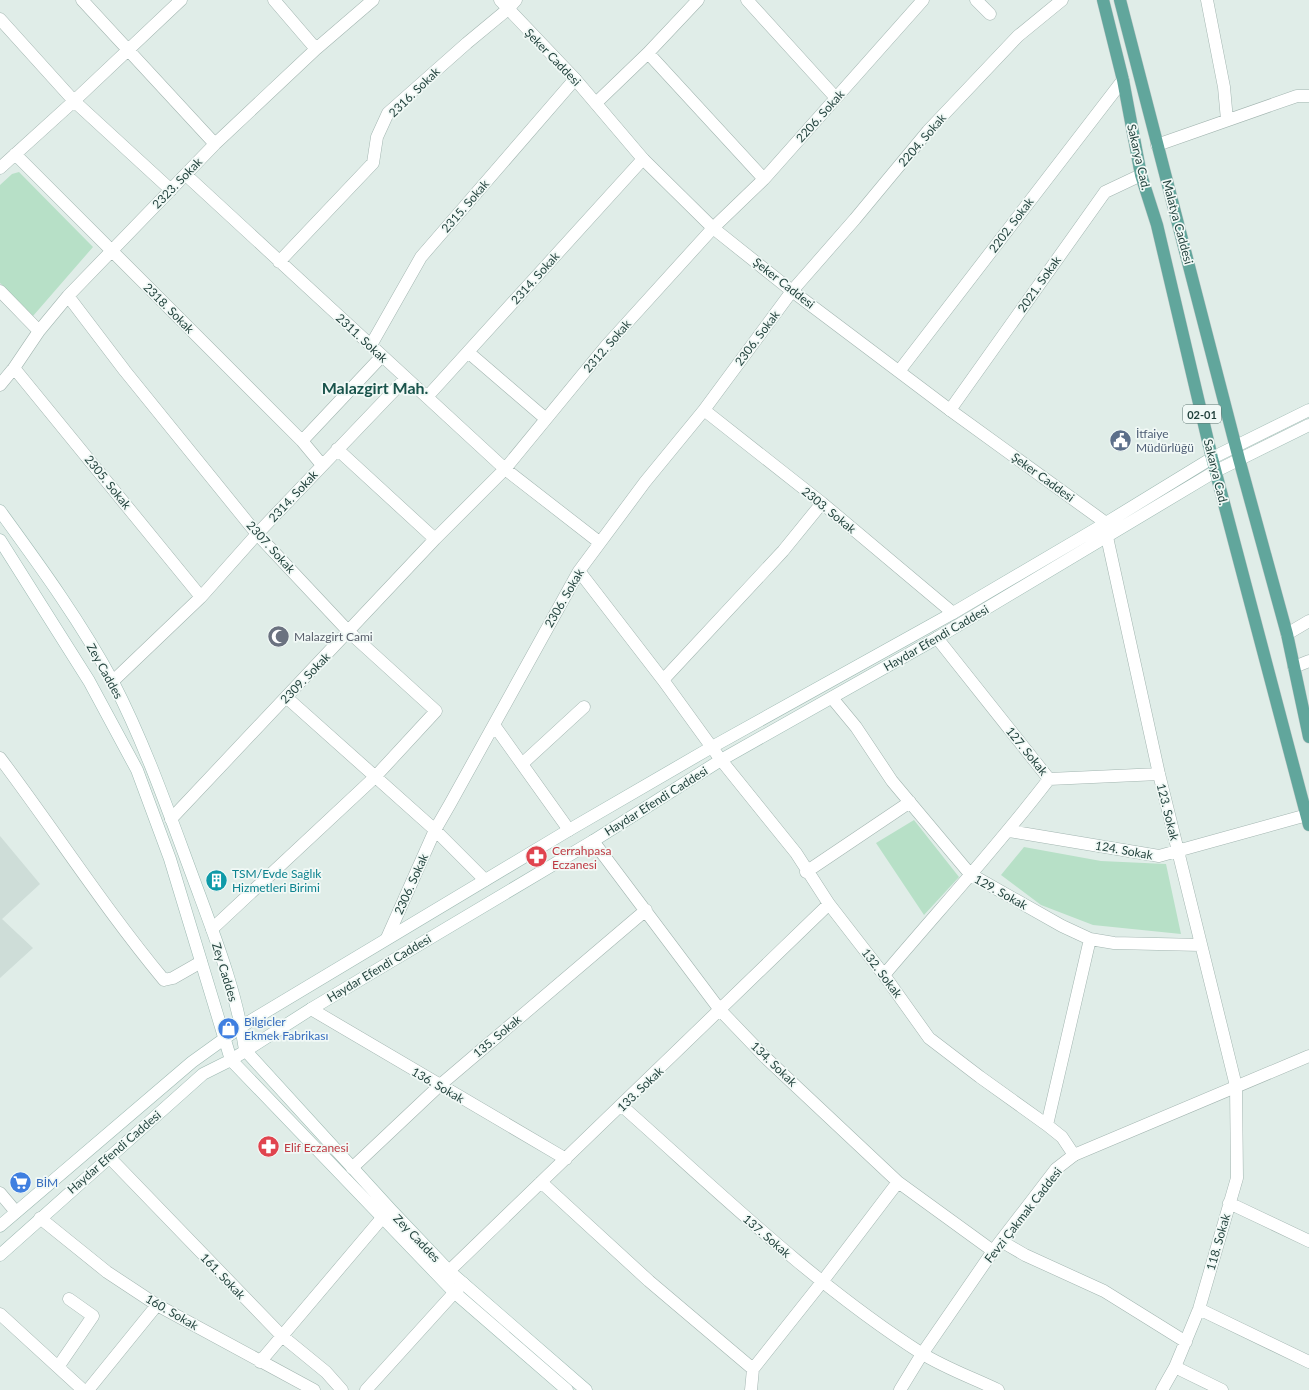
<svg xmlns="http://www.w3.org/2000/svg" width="1309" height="1390" viewBox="0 0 1309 1390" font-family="Lato,sans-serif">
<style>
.built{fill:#ceddd8}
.green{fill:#b7e0c7}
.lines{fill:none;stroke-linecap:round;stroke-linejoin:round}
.minor-casing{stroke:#a2b5b0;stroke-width:13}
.tertiary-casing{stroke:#a2b5b0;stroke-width:13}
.secondary-casing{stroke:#9db9b2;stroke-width:13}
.primary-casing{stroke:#c0c9c8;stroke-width:13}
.minor{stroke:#fff;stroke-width:12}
.tertiary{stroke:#fff;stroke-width:12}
.secondary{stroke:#fff;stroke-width:12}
.primary{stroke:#61a69c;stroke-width:12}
.labels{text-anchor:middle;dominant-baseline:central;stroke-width:3.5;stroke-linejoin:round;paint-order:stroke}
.shield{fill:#f1f9f6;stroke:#5e7772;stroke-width:1}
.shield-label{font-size:11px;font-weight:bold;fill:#1f3f3a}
.street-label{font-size:12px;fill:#1f3f3a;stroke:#f1f9f6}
.service-label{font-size:12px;fill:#4e5e75;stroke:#f1f9f6;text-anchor:start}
.worship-label{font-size:12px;fill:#5b616d;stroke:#f1f9f6;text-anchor:start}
.health-label{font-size:12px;fill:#be3a42;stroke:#f1f9f6;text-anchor:start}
.culture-label{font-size:12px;fill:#0d838f;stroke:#f1f9f6;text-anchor:start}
.shop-label{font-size:12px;fill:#366cbe;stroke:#f1f9f6;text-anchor:start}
.district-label{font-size:16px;font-weight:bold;fill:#19534b;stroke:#f1f9f6}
</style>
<rect width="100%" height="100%" fill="#e0ede8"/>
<path class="built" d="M0,836L40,884L2,919L33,948L0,978Z"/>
<path class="green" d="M19,172L93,247L33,316L0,283V185L12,174Z
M914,820L959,877L924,915L876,843Z
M1024,847L1101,861L1166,864L1181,934L1093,925L1041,905L1001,875Z"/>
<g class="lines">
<defs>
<path id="minor" d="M82,0L215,144
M274,0L316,49
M747,0L836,98
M976,0L990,14
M1207,0L1224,87L1227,120
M0,19L74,101L171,190
M648,53L764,179
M596,103L648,53L698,0
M1157,145L1297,96H1309
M15,154L302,441L322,465
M0,168L74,101L181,0
M186,175L505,469L599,542
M279,262L373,163L377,137L388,113L467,43L508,9L516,0
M0,291L39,331
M68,296L125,371L257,534L349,632L436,711L375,777L212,929
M371,345L421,257L575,79
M468,352L546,419
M14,368L201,597
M900,370L1123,80
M0,385L14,368L39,331L68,296L215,144L316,49L373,0
M427,397L643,159
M704,410L822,503L953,613
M950,410L1105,192L1141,175
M302,441L382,356
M337,449L435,539
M1107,537L1159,774L1236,1086L1237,1178L1199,1309L1175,1367L1162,1390
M579,571L663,680L721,760L796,853L829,904L884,975L929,1038L980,1077L1047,1125L1062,1137L1074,1155
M1287,634L1309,621
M937,638L1049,779L1159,774
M1294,667L1309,661
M663,680L783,551L822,503
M112,682L201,597L257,534L406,378
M286,697L435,830L485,880
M832,698L856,727L892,781L970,874L1062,926L1090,939L1114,943L1201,945
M494,725L569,830
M0,758C55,831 105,909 164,980L173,978L201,962
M522,764L584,707
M171,819L435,539L505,469L606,346L713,228L764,179L923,0
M1009,831L1159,856L1307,815
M593,841L720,1010L766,1058L898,1182L993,1251
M806,872L910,802
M387,938L435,830L450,804L579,571L645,482L704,410L792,291L855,219L928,131L1018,36L1062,0
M884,975C939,910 997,847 1049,779
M311,1009L566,1159
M622,1106C719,1192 812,1283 921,1353C945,1368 973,1378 998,1390
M1047,1125L1090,939
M109,1157L282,1336L326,1372L342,1390
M352,1168L439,1086L646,910
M541,1182L649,1281L753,1369
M1229,1203L1309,1241
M40,1218L107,1272L157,1305L314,1390
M1001,1241L1025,1255L1104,1291L1186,1342
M449,1271L829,904
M1199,1309L1309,1362
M0,1314L83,1390
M260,1362L382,1218
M58,1367L93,1316L69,1299
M1175,1367L1222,1390
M88,1390L157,1305
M366,1390L463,1283
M751,1390L753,1369L822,1282L898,1182"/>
<path id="tertiary" d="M500,0L575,79L643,159L713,228L792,291L950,410L1106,523
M0,1193L16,1212
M900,1390L922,1354L993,1251L1056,1169L1074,1155L1309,1056"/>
<path id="secondary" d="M0,511C40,566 81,622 113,682C146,746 170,816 195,883C215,937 237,993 245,1050L391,1210L449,1271L586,1390
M0,540L89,681L137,770L170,859L231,1060L454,1292L567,1390
M0,1226L192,1062L242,1026L569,830L712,747L953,613L1106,523L1212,458L1309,410
M0,1255L203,1074L231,1060L311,1009L593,841L721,760L937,638L1216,471L1309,425"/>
<path id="primary" d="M1103,0L1123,80L1141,175L1157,225L1212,458L1309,825
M1120,0L1239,459L1287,634L1309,737"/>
</defs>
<use href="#minor" class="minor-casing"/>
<use href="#tertiary" class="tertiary-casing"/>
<use href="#secondary" class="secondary-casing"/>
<use href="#primary" class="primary-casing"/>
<use href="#minor" class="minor"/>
<use href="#tertiary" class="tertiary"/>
<use href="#secondary" class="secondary"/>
<use href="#primary" class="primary"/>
</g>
<defs>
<symbol id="civic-disc" viewBox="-11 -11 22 22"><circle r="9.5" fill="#5c6f8a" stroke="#f1f9f6"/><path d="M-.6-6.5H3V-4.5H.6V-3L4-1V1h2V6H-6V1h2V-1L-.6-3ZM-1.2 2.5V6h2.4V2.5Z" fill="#fff"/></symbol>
<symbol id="mosque-disc" viewBox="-11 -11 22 22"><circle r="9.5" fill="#6b7280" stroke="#f1f9f6"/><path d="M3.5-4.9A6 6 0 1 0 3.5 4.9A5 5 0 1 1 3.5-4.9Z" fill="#fff"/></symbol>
<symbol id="pharmacy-disc" viewBox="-11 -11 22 22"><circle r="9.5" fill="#e0444e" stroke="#f1f9f6"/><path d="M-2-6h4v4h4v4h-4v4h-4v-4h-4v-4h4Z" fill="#fff"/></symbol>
<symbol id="building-disc" viewBox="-11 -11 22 22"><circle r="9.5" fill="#0f9aa8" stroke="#f1f9f6"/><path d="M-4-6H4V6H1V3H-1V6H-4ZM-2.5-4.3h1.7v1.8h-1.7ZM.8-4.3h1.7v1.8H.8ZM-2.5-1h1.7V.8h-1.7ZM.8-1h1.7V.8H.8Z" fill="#fff"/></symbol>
<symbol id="shop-disc" viewBox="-11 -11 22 22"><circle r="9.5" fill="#3f7fe0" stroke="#f1f9f6"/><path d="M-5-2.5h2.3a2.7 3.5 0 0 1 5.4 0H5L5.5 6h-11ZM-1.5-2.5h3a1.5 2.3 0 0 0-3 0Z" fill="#fff"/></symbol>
<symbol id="supermarket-disc" viewBox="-11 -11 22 22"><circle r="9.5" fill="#3f7fe0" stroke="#f1f9f6"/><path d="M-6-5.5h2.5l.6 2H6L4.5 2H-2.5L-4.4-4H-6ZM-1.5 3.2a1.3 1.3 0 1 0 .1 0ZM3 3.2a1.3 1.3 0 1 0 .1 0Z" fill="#fff"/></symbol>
</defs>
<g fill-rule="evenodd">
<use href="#civic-disc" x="1108" y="428" width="25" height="25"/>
<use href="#mosque-disc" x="266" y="624" width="25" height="25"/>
<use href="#pharmacy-disc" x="524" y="844" width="25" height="25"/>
<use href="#building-disc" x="204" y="868" width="25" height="25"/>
<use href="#shop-disc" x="216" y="1016" width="25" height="25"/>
<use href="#pharmacy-disc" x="256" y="1134" width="25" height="25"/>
<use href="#supermarket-disc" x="8" y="1170" width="25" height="25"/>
</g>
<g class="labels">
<rect class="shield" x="1183" y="405" width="38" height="18" rx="3"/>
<g class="shield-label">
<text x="1202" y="414">02-01</text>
</g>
<g class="street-label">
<text transform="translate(553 57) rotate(46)">Şeker Caddesi</text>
<text transform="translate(414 92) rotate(-44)">2316. Sokak</text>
<text transform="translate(820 116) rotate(-48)">2206. Sokak</text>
<text transform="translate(922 140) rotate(-49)">2204. Sokak</text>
<text transform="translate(1139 157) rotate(77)">Sakarya Cad.</text>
<text transform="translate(177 183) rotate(-46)">2323. Sokak</text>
<text transform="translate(465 206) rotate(-49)">2315. Sokak</text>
<text transform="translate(1178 222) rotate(75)">Malatya Caddesi</text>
<text transform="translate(1011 225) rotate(-53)">2202. Sokak</text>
<text transform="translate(535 278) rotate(-48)">2314. Sokak</text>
<text transform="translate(784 283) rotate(38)">Şeker Caddesi</text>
<text transform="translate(1039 284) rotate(-55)">2021. Sokak</text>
<text transform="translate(169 308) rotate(45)">2318. Sokak</text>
<text transform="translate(362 338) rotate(43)">2311. Sokak</text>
<text transform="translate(757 338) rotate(-53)">2306. Sokak</text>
<text transform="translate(607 346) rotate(-49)">2312. Sokak</text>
<text transform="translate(1216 472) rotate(76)">Sakarya Cad.</text>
<text transform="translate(1043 477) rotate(36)">Şeker Caddesi</text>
<text transform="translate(108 482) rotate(51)">2305. Sokak</text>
<text transform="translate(293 496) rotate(-47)">2314. Sokak</text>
<text transform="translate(829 510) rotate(39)">2303. Sokak</text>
<text transform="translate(271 547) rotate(48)">2307. Sokak</text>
<text transform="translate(564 598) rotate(-60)">2306. Sokak</text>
<text transform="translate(936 638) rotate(-30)">Haydar Efendi Caddesi</text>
<text transform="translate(105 671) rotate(61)">Zey Caddes</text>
<text transform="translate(305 678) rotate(-46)">2309. Sokak</text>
<text transform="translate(1027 751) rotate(51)">127. Sokak</text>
<text transform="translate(656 801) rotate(-32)">Haydar Efendi Caddesi</text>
<text transform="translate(1168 812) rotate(76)">123. Sokak</text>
<text transform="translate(1124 850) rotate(10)">124. Sokak</text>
<text transform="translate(411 884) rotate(-66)">2306. Sokak</text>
<text transform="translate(1001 892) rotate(29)">129. Sokak</text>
<text transform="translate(379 968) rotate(-31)">Haydar Efendi Caddesi</text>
<text transform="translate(225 972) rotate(73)">Zey Caddes</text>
<text transform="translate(882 973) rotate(53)">132. Sokak</text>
<text transform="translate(497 1036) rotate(-40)">135. Sokak</text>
<text transform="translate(774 1064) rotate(44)">134. Sokak</text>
<text transform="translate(438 1085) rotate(30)">136. Sokak</text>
<text transform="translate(640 1089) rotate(-44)">133. Sokak</text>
<text transform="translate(114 1152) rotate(-41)">Haydar Efendi Caddesi</text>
<text transform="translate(1023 1215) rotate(-52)">Fevzi Çakmak Caddesi</text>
<text transform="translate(767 1236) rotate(41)">137. Sokak</text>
<text transform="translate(417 1238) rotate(46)">Zey Caddes</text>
<text transform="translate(1218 1242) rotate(-74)">118. Sokak</text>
<text transform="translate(223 1276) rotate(46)">161. Sokak</text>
<text transform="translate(172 1312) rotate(30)">160. Sokak</text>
</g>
<g class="service-label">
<text x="1136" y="433">İtfaiye<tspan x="1136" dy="14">Müdürlüğü</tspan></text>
</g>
<g class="worship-label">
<text x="294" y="636">Malazgirt Cami</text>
</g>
<g class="health-label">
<text x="552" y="850">Cerrahpasa<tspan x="552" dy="14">Eczanesi</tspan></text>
<text x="284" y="1147">Elif Eczanesi</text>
</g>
<g class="culture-label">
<text x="232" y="873">TSM/Evde Sağlık<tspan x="232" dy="14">Hizmetleri Birimi</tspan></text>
</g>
<g class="shop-label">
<text x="244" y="1021">Bilgicler<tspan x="244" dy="14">Ekmek Fabrikası</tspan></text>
<text x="36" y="1182">BİM</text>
</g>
<g class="district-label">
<text x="375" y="387">Malazgirt Mah.</text>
</g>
</g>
</svg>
